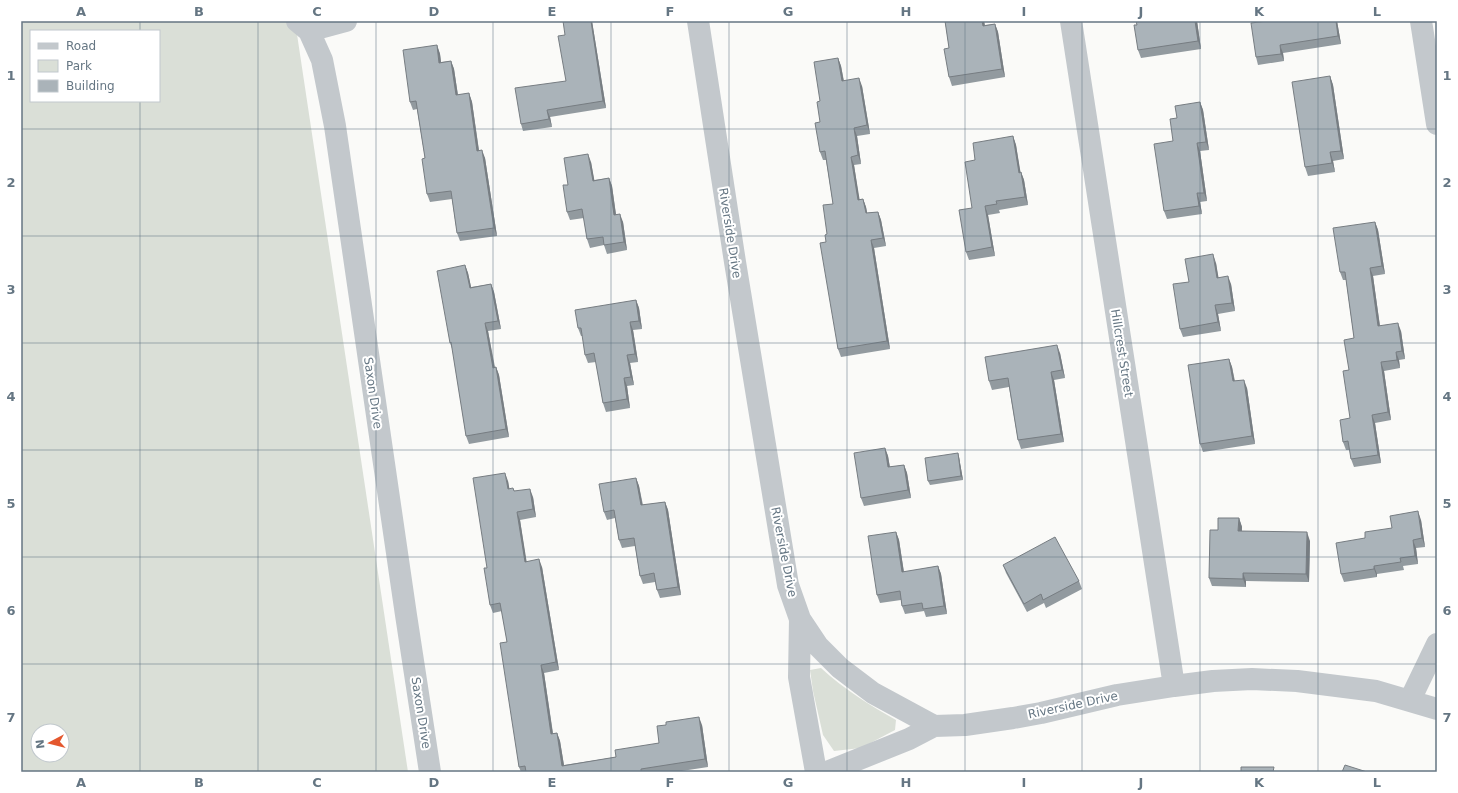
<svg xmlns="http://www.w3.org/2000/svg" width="1458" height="793" viewBox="0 0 1458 793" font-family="'DejaVu Sans',sans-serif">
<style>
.green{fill:#dadfd7;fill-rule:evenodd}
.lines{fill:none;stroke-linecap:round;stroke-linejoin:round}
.minor{stroke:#c3c8cc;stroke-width:22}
.wall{fill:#929a9f}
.shaded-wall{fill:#777d82}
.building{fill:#aab3b9;stroke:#777d82}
.grid{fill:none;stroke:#657683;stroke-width:1;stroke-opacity:0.55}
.labels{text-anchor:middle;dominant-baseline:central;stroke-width:4;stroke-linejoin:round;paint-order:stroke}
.street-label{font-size:12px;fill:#657683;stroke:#fff}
.neatline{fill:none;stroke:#657683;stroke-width:1.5}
.grid-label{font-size:13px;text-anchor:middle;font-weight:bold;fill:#657683}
</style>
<rect width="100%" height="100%" fill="#fafaf8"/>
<path class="green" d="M21,21H295L408,772H21ZM31,31H159V101H31ZM38,731H62V755H38Z
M821,668C844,689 869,705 896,720L895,730L861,748L834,751L823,735L813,691L810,670Z"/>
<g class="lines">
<path class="minor" d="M297,21L309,31L322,60L335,126L406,615L430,772
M698,21L735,262L788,585L800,619L818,646L840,668L873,693L934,726L965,725L1013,718L1041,713L1117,695L1174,686L1213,681L1252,679L1297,681L1376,691L1437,709
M1071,21L1174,686
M1421,21L1437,124
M309,31L346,21
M800,619L799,677L816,772
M1410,700L1437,644
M827,772L909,739L934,726"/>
</g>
<path class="wall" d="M592,21L606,108L550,117L552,127L523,131L521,124L566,81L565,35Z
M945,21H984L985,25L995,24L998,32L1005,77L952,86L949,77V48Z
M1197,21L1201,49L1141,58L1138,50L1137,25Z
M1267,21H1337L1341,44L1283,53L1284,61L1258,65L1256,57Z
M437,45L440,54L441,62L451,61L454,69L458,95L469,93L472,102L479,150L485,158L497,236L460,241L457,233L452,199L430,202L427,194L425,158L417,109L413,110L410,102Z
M838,58L841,66L844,81L862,86L870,134L857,136L861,164L854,165L859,199H863L866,207L867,213L878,212L881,220L886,246L874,248L890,349L841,357L838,349L826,242L827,234L833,204L826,160H823L820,152V101Z
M1330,76L1333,85L1344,159L1333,161L1335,172L1308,176L1305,167Z
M1200,102L1203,110L1209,150L1200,151L1207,201L1200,202L1202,214L1167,219L1164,211L1173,141L1177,118Z
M1013,136L1016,145L1020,172H1021L1024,180L1028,205L999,210L1000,213L988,215L995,256L969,260L966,252L972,208L975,160Z
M591,162L594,180L609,178L612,186L616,214L623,222L627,250L607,254L604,245L590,248L587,239L584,218L570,220L567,212Z
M1375,222L1378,230L1385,274L1373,276L1380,326L1401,331L1405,359L1399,360L1400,368L1384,371L1391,420L1375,423L1381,463L1354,467L1351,459L1350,450H1346L1343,442L1350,418L1349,370L1354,338L1346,280H1343L1340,272Z
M1216,263L1218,277L1231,284L1235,311L1218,314L1221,331L1183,337L1180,329L1189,282Z
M465,265L468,273L471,287L491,284L494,292L501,329L488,331L495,367H496L499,375L509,437L469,444L466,436L453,351L450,343Z
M636,300L639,308L642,329L633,330L638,362L630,363L634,385L627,386L630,408L606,412L603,403L596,362L588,363L585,355L583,336H581L578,328Z
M1060,353L1065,378L1054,380L1064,442L1021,449L1018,440L1009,387L992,390L989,381Z
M1229,359L1232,367L1235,381L1247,388L1255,444L1203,452L1200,444Z
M885,448L888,456L890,467L904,465L907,473L911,498L864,506L861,498Z
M958,453L959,457L963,480L930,485L928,481Z
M636,478L639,486L643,505L665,502L668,510L681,595L660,598L657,590L655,582L643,584L640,576L635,546L622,548L619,540L615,518L607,520L604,512Z
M508,481L509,489L533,497L536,517L520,520L526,561L542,567L559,670L544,673L553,733H557L560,741L564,765L616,757L659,743L702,725L708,767L675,772H521L519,767L507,642L502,611L493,613L490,605L487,568Z
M1239,518L1242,527V531L1310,541L1309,582L1246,581V587L1212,586L1209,578L1218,530Z
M1421,520L1425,547L1416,548L1418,564L1403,566L1404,570L1377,574V577L1344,582L1341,574L1365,538L1392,528Z
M896,532L899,540L904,572L938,566L941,574L947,614L926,617L924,611L905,614L902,606L901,600L880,603L877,595Z
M1003,565L1079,581L1082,589L1046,608L1044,603L1027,612L1006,573Z"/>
<path class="shaded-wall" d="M591,21H592L606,108L603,101Z
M982,21H984L986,34L983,26Z
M1195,21H1197L1201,49L1198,41Z
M1336,21H1337L1341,44L1338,36Z
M995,24L998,32L1005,77L1002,69Z
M437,45L440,54L442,71L439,63Z
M1280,45L1283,53L1284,61L1281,54Z
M838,58L841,66L845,89L842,81Z
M451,61L454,69L459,103L456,95Z
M1330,76L1333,85L1344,159L1341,151Z
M859,78L862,86L870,134L867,125Z
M469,93L472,102L480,159L477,151Z
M1200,102L1203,110L1209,150L1206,142Z
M547,110L550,117L552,127L549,119Z
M854,128L857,136L861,164L858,155Z
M1013,136L1016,145L1022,181L1019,173Z
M1197,143L1200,151L1207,201L1204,193Z
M482,150L485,158L497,236L494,228Z
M1330,152L1333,161L1335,172L1332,163Z
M588,154L591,162L596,189L593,181Z
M851,157L854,165L861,208L858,200Z
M1021,172L1024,180L1028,205L1025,197Z
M609,178L612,186L617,223L614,215Z
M1197,193L1200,202L1202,214L1199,206Z
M863,199L866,207L869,222L866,213Z
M985,206L988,215L995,256L992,247Z
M878,212L881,220L886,246L883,238Z
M620,214L623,222L627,250L624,242Z
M1375,222L1378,230L1385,274L1382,266Z
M871,240L874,248L890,349L887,341Z
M1213,254L1216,263L1220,286L1217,278Z
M465,265L468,273L473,296L470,288Z
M1370,268L1373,276L1381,334L1378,326Z
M1228,276L1231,284L1235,311L1232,303Z
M491,284L494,292L501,329L498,321Z
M636,300L639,308L642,329L639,321Z
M1215,305L1218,314L1221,331L1218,322Z
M630,322L633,330L638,362L635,354Z
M485,323L488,331L496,376L493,368Z
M1398,323L1401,331L1405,359L1402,351Z
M1057,345L1060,353L1065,378L1062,370Z
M1396,352L1399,360L1400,368L1397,360Z
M627,355L630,363L634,385L631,377Z
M1229,359L1232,367L1236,390L1233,381Z
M1381,362L1384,371L1391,420L1388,412Z
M496,367L499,375L509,437L506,429Z
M1051,372L1054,380L1064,442L1061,434Z
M624,378L627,386L630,408L627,399Z
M1244,380L1247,388L1255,444L1252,436Z
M1372,415L1375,423L1381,463L1378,455Z
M885,448L888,456L891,475L888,467Z
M958,453L959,457L963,480L961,476Z
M904,465L907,473L911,498L908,490Z
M505,473L508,481L511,497L508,489Z
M636,478L639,486L644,514L641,505Z
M530,489L533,497L536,517L533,509Z
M665,502L668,510L681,595L678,587Z
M1418,511L1421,520L1425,547L1422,538Z
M517,512L520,520L528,570L525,562Z
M1239,518L1242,527L1241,539L1238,531Z
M896,532L899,540L905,580L902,572Z
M1307,532L1310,541L1309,582L1306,574Z
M1413,540L1416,548L1418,564L1415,556Z
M539,559L542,567L559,670L556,662Z
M938,566L941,574L947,614L944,606Z
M1374,566L1377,574V577L1374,569Z
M1243,573L1246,581V587L1243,579Z
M541,665L544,673L554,742L551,734Z
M699,717L702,725L708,767L705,759Z
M557,733L560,741L565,772L562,766Z"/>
<path class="building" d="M563,21H591L603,101L547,110L549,119L521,124L515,88L566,81L558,36L565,35Z
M945,21H982L983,26L995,24L1002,69L949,77L944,49L949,48Z
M1136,21H1195L1198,41L1138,50L1134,25H1137Z
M1267,21H1336L1338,36L1280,45L1281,54L1256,57L1251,23Z
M437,45L439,63L451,61L456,95L469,93L477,151L482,150L494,228L457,233L451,191L427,194L422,159L425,158L416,101L410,102L403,50Z
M838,58L842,81L859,78L867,125L854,128L858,155L851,157L858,200L863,199L866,213L878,212L883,238L871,240L887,341L838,349L820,243L826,242L825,235L827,234L823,205L833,204L825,151L820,152L815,123L820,122L817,102L820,101L814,62Z
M1330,76L1341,151L1330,152L1332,163L1305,167L1292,82Z
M1200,102L1206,142L1197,143L1204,193H1197L1199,206L1164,211L1154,144L1173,141L1170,119L1177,118L1175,106Z
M1013,136L1019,173L1021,172L1025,197L996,201L997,204L985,206L992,247L966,252L959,210L972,208L965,162L975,160L973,143Z
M588,154L593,181L609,178L614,215L620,214L624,242L604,245L603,237L587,239L582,209L567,212L563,185H568L564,158Z
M1375,222L1382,266L1370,268L1378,326L1398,323L1402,351L1396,352L1397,360L1381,362L1388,412L1372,415L1378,455L1351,459L1348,441L1343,442L1340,420L1350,418L1343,371L1349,370L1344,340L1354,338L1345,272H1340L1333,228Z
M1213,254L1217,278L1228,276L1232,303L1215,305L1218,322L1180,329L1173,284L1189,282L1185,259Z
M465,265L470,288L491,284L498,321L485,323L493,368L496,367L506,429L466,436L451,342L450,343L437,271Z
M636,300L639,321L630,322L635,354L627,355L631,377L624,378L627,399L603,403L594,353L585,355L581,328H578L575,310Z
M1057,345L1062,370L1051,372L1061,434L1018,440L1008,378L989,381L985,357Z
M1229,359L1233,381L1244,380L1252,436L1200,444L1188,365Z
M885,448L888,467L904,465L908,490L861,498L854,453Z
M958,453L961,476L928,481L925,458Z
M505,473L508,489L513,488L514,491L530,489L533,509L517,512L525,562L539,559L556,662L541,665L551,734L557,733L562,766L616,757L615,750L659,743L657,726L666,725V722L699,717L705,759L641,769V772H526L525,766L519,767L500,643L507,642L500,603L490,605L484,568H487L473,478Z
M636,478L641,505L665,502L678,587L657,590L654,573L640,576L634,538L619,540L614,510L604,512L599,484Z
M1418,511L1422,538L1413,540L1415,556L1400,558L1401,562L1374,566V569L1341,574L1336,543L1365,538V532L1392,528L1390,516Z
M1218,518H1239L1238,531L1307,532L1306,574L1243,573V579L1209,578L1210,530H1218Z
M896,532L902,572L938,566L944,606L923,609L922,603L902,606L900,591L877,595L868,536Z
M1055,537L1079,581L1043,600L1041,594L1024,604L1003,565Z
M1345,765L1367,772H1342Z
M1241,767H1274L1273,772H1241Z"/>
<path class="grid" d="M140,21V31M258,21V772M376,21V772M493,21V772M611,21V772M729,21V772M847,21V772M965,21V772M1082,21V772M1200,21V772M1318,21V772M140,101V772M21,129H1437M21,236H1437M21,343H1437M21,450H1437M21,557H1437M21,664H1437"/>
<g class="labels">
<g class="street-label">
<text transform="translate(730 233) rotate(81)">Riverside Drive</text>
<text transform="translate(1122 353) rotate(81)">Hillcrest Street</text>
<text transform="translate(373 393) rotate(82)">Saxon Drive</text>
<text transform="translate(784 552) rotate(79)">Riverside Drive</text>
<text transform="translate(1073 705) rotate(-12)">Riverside Drive</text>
<text transform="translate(421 713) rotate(81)">Saxon Drive</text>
</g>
</g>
<rect width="1458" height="793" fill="none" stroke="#ffffff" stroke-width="44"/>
<rect x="30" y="30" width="130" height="72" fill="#ffffff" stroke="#c1c8cd"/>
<rect x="38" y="43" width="20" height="6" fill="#c3c8cc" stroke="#c1c8cd"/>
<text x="66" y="50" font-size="12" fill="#657683">Road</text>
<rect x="38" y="60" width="20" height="12" fill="#dadfd7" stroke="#c1c8cd"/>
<text x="66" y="70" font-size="12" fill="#657683">Park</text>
<rect x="38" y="80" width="20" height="12" fill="#aab3b9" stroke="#c1c8cd"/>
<text x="66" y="90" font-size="12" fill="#657683">Building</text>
<g transform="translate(50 743) rotate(263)"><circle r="19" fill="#ffffff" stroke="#c1c8cd"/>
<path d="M0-3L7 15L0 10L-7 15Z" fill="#e4572e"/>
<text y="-6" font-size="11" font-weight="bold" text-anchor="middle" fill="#657683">N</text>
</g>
<rect x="22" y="22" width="1414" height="749" class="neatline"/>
<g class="grid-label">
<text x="81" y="16">A</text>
<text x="199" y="16">B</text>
<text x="317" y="16">C</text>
<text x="434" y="16">D</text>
<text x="552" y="16">E</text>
<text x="670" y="16">F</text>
<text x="788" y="16">G</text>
<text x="906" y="16">H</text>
<text x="1024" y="16">I</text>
<text x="1141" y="16">J</text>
<text x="1259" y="16">K</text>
<text x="1377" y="16">L</text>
<text x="11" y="80">1</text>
<text x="1447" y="80">1</text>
<text x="11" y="187">2</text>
<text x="1447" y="187">2</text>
<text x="11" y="294">3</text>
<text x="1447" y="294">3</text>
<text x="11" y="401">4</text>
<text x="1447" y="401">4</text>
<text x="11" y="508">5</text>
<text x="1447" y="508">5</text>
<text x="11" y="615">6</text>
<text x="1447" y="615">6</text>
<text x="11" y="722">7</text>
<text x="1447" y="722">7</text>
<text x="81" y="787">A</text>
<text x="199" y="787">B</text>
<text x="317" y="787">C</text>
<text x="434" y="787">D</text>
<text x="552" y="787">E</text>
<text x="670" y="787">F</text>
<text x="788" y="787">G</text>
<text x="906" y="787">H</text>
<text x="1024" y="787">I</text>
<text x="1141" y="787">J</text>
<text x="1259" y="787">K</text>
<text x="1377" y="787">L</text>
</g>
</svg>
